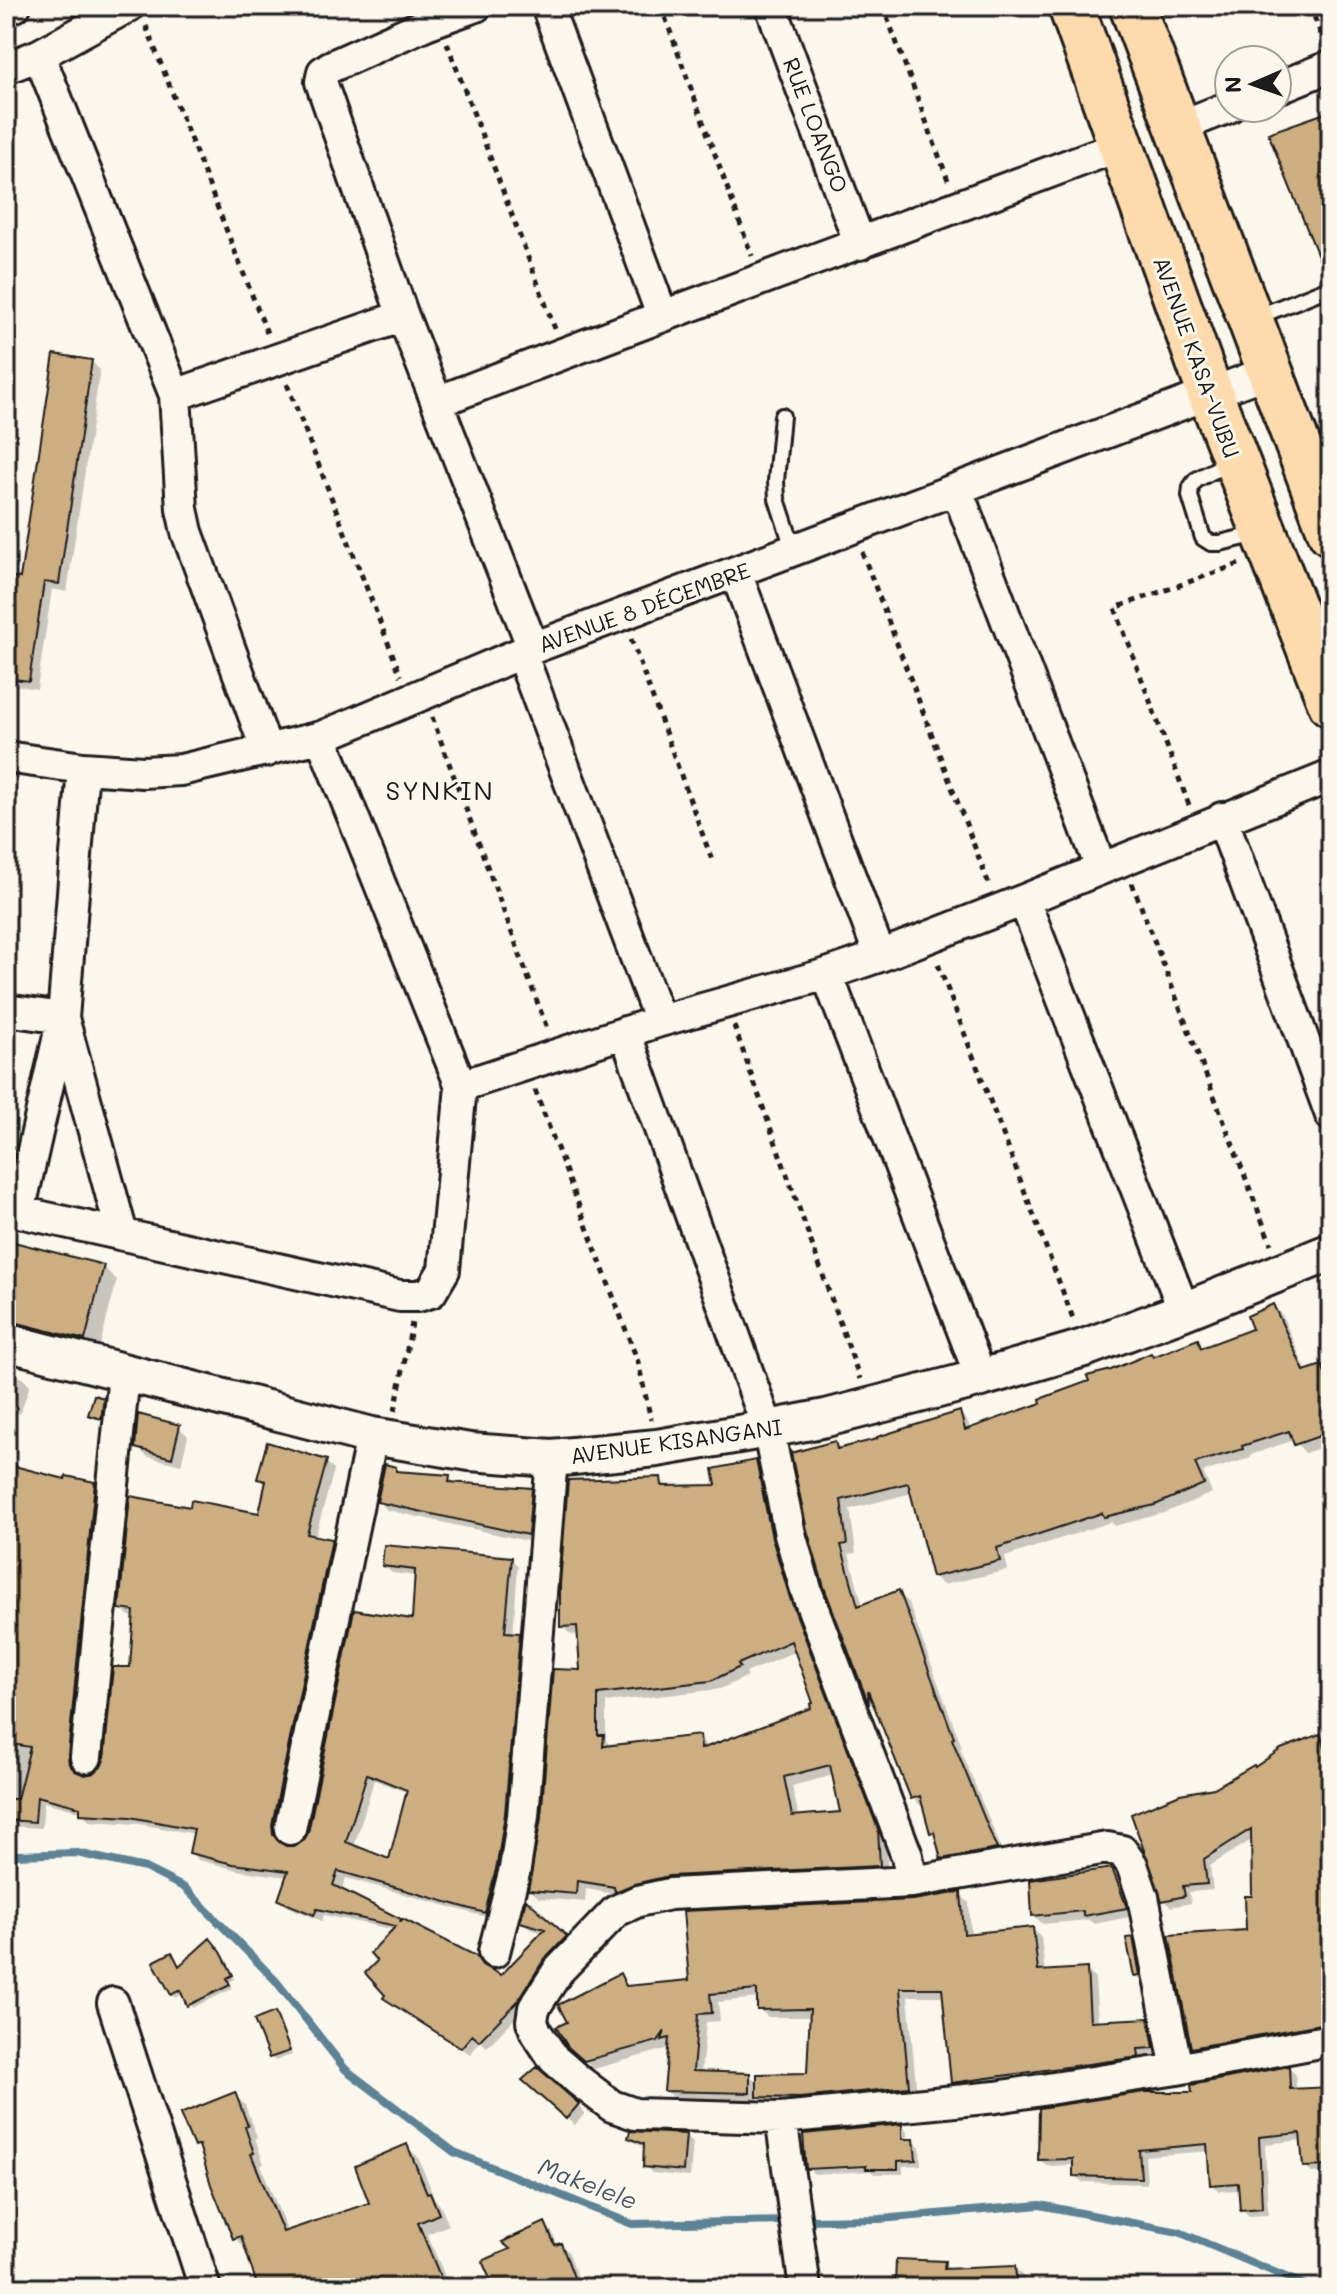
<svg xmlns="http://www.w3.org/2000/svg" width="1337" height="2294" font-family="Mali,sans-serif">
<rect width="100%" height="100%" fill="#fbf7ec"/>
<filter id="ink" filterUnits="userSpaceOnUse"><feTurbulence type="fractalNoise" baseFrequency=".0125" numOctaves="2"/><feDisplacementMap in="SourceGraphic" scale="16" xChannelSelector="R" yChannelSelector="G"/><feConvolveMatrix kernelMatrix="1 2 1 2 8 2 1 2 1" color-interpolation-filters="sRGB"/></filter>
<g filter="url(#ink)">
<path fill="#0003" fill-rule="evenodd" d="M91 361 100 370 67 592 52 589 37 689 6 684V578L21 581Z
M6 1242 103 1267 117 1280 98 1353 6 1329Z
M1273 1306 1282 1315 1307 1372 1321 1367 1331 1376V1444L1305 1453 1294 1440 1250 1455 1251 1458 1203 1472 1212 1493 1164 1513 1115 1526 1111 1522 1005 1557 1008 1570 943 1585 933 1576 912 1493 850 1509 856 1553 849 1554 863 1606 899 1593 908 1602 962 1747 960 1748 1005 1858 953 1867 943 1858 925 1806 922 1807 913 1798 878 1712 871 1704 826 1587 835 1443 842 1450 959 1413 968 1422 971 1431 1044 1404 1197 1342 1204 1349 1255 1330Z
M6 1372 22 1378 30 1385 20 1414 6 1409Z
M102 1400 107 1404 105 1421 90 1414Z
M179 1427 188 1436 181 1465 146 1456 137 1447Z
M326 1462 334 1470 315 1538 331 1541 339 1549 279 1834 280 1844 285 1848H297L305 1842 413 1621 417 1576 392 1573 384 1566 511 1559 518 1566 513 1635H519L527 1643 512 1823 493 1919 346 1878 341 1891 475 1957 486 1970 501 1978 544 1933 530 1929 522 1922 527 1903 573 1945 525 2008 487 2047 480 2041 470 2054 393 2005 386 1998 380 1961 395 1930 324 1915 322 1921 288 1907 280 1899 288 1877 242 1871 198 1860 191 1853 195 1834 139 1824 89 1821 82 1812 44 1802 42 1828 6 1826V1466L67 1481 94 1484 102 1491 75 1764 77 1774 83 1777 95 1775 103 1768 132 1669 135 1617 129 1616 121 1608 192 1510 261 1515 267 1486 260 1479ZM374 1780 409 1793 391 1861 354 1847Z
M755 1462 764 1471 886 1840 888 1874 620 1895 586 1889 585 1902 539 1898 530 1890 582 1672 579 1634 571 1635 562 1626 660 1479 669 1488 719 1486ZM796 1651 815 1704 814 1709 708 1748 699 1737 612 1747 606 1741V1702L720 1689 748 1676 746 1673ZM834 1775 842 1814 799 1817 792 1786Z
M395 1468 400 1473 449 1477 457 1485 531 1490 539 1499 536 1543 387 1510 379 1501Z
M1331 1732V2017L1304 2018 1305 2034 1200 2054 1193 2047 1248 1932 1254 1898 1253 1839 1210 1866 1213 1890 1189 1892 1191 1903 1171 1907 1164 1900 1215 1789 1255 1769 1283 1751Z
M1111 1870 1120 1879 1134 1916 1094 1924 1089 1920 1043 1924 1034 1916Z
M960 1894 969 1903 971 1935 1032 1929 1041 1937 1045 1973 1086 1970 1095 1979 1098 2022 1148 2020 1157 2029 1162 2056 1145 2057 1147 2065 962 2091 953 2082 945 1996H908L917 2096 768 2105 758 2095V2101L675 2099 666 2091 670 2044 666 2049 594 2069 579 2055 569 2023 619 1976 630 1988 691 1982 913 1902ZM759 1998V2009L768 2017H812L809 2075 759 2085 749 2075 701 2074 706 2022 720 2021 718 2002Z
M1132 1939 1140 1947 1147 1982 1144 1983 1136 1975Z
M210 1941 224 1958 235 1979 229 1982 232 1989 192 2008 183 1993 176 1998 172 1994 171 1954 180 1968Z
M275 2014 279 2018 292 2055 275 2061 271 2057Z
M1289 2068 1296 2075V2091L1331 2089V2172L1312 2173 1305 2166 1302 2140 1265 2144 1268 2215 1249 2216 1242 2209 1240 2190 1219 2191 1211 2184 1210 2151 1145 2156 1147 2184 1082 2182 1075 2175V2165L1047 2166 1040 2159 1194 2094Z
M533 2088 578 2105 585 2113 575 2125Z
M234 2094 245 2105 257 2137 255 2138 264 2164 261 2165 288 2233 372 2205 407 2147 418 2157 435 2199 440 2205 449 2225 427 2234 450 2288H260L246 2249 235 2238 204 2154 196 2146Z
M901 2126 907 2132V2141H914L920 2147 921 2165 903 2166V2174H874L871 2171 814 2174 808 2168Z
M686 2136 693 2143 690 2177 652 2173 645 2166 646 2147 637 2144 630 2137Z
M544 2224 552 2232 558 2246 561 2245 569 2253 582 2288H496L513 2250Z
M944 2263 951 2271 1015 2268 1024 2277V2288H897Z"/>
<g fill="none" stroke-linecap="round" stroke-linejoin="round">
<path stroke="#5c8295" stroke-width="8" d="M6 1859 17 1855 77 1853 145 1868 185 1888 276 1981 345 2069 454 2152 632 2224 790 2221
M803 2220 880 2219 1040 2205 1179 2232 1312 2288"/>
</g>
<path fill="#cdae81" stroke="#1c1c1c" stroke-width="2" fill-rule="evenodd" d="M1331 111V277L1327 278 1268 133Z
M54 354 92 360 59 584 44 582 29 681 6 678V576L20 578Z
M6 1240 104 1265 85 1340 6 1320Z
M1273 1304 1304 1371 1322 1365 1331 1390V1432L1294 1445 1289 1431 1242 1446 1243 1449 1195 1463 1204 1484 1155 1505 1104 1517 1102 1513 997 1548 1000 1561 932 1577 908 1483 841 1500 847 1544 841 1545 858 1606 899 1590 954 1738 952 1739 997 1849 941 1859 934 1832 930 1833 920 1796 911 1799 868 1691 869 1705 824 1587 807 1530 791 1453 835 1441 837 1449 877 1439V1437L960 1411 965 1430 1041 1403 1040 1399 1089 1381 1087 1376 1111 1370 1151 1353 1153 1357 1198 1339 1201 1348 1252 1329 1247 1316Z
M94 1395 104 1398 101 1419 88 1415Z
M138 1414 180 1425 172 1458 135 1448Z
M267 1442 327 1460 307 1534 332 1539 272 1825 273 1835 286 1846H296L304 1840 308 1833 354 1610 412 1619 415 1570 382 1566 384 1545 512 1557 505 1632 520 1633 505 1814 497 1865 485 1913 338 1871 333 1885 401 1919 400 1922 403 1919 476 1956 482 1965 501 1975 545 1929 520 1922 526 1899 567 1936 543 1961 518 2001 479 2041 472 2035 461 2048 383 1998 385 1995 365 1973 377 1961 370 1953 396 1926 317 1909 314 1915 278 1900 288 1871 233 1864 189 1853 194 1829 130 1817 80 1814V1807L37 1796 35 1822 6 1820V1799H17L30 1747 6 1743V1679L9 1642 6 1641V1496L14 1466 65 1479 66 1476 95 1482 68 1755 69 1764 75 1771 85 1775 94 1773 101 1767 104 1760 113 1667H130L134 1611 119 1609 130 1496 190 1507 191 1500 259 1513 266 1481 257 1479ZM367 1774 407 1790 389 1859 346 1842Z
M756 1460 772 1538 790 1598 878 1829 880 1866 669 1876 634 1884 615 1892 614 1887 577 1881 576 1894 528 1890 541 1818 553 1669 580 1670 577 1626 560 1627V1585L568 1480 661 1477 662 1486 716 1485 713 1469ZM791 1641 813 1703 810 1704 811 1708 701 1749 700 1735 603 1746 604 1735H598V1694L711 1681 740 1667 738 1664ZM830 1765 840 1812 792 1816 784 1777Z
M385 1464 396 1467V1471L450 1475 449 1482 532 1488 528 1535 377 1502Z
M1320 1734 1331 1762V2022L1191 2048 1169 1935 1246 1930 1245 1896H1252L1251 1829 1204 1859 1207 1884 1183 1886 1185 1896 1162 1901 1131 1814 1180 1794 1214 1788 1254 1765 1255 1767 1281 1749Z
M1112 1868 1127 1908 1083 1916V1911L1032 1916 1030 1880Z
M961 1892 964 1934 1033 1927 1038 1971 1087 1968 1090 2021 1149 2018 1154 2048 1138 2049 1139 2057 951 2083 942 1988H900L909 2087 800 2098 757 2097V2074L807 2073 810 2009 757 2010V1990L710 1994 712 2013 698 2014 693 2071 750 2073V2093L664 2091 669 2038 662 2040 665 2031 658 2041 584 2061 568 2047 556 2027 567 2022 558 2005 620 1973 626 1986 689 1980 683 1911 913 1900Z
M1133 1937 1140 1975 1134 1976 1126 1938Z
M210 1938 221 1952 233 1975 227 1978 230 1985 187 2006 180 1990 171 1995 153 1962 172 1952 179 1966Z
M275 2012 290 2051 269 2058 254 2020Z
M1289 2066 1290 2089 1331 2087V2131L1326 2132 1329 2166 1303 2167 1300 2133 1259 2137 1262 2208 1240 2210 1238 2183 1210 2185 1207 2144 1139 2150 1141 2178 1073 2176V2159L1038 2160 1039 2108 1144 2092H1192L1191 2085Z
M537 2067 579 2104 566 2119 522 2080Z
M235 2092 248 2126 245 2127 254 2153 251 2154 283 2232 369 2203 355 2166 407 2144 427 2193 430 2192 439 2214 418 2223 445 2288H258L241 2236 233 2239 211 2185 199 2145 194 2147 180 2114Z
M902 2124V2139H914L916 2160 898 2161V2169H866V2166L806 2169 803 2134Z
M630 2131 686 2134 683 2171 643 2167 644 2144 628 2138Z
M545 2222 555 2245 561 2243 578 2288H494L482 2261 510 2249 502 2242Z
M896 2259 945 2261 944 2269 1015 2266 1017 2288H895Z"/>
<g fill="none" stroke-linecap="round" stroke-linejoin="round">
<defs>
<path id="service" d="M1254 318 1331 287
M782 416 776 481 777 499 794 551
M1231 461 1196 480 1191 487 1190 496 1203 538 1211 543H1220L1258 534"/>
<path id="minor" d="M476 6 426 24 330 67 323 72 321 82 403 316 533 648
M547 6 662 315
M771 6 860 244
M6 9 15 6
M39 55 175 395 182 509 187 532 267 751
M6 68 39 55 129 6
M1277 88 1331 66
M1178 127 1229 107
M175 395 403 316
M437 402C663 314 892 232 1119 146
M957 490 1101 868
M736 573 880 956
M521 653 660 1021
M6 757 83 768 143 772 181 770 321 737 533 648 1270 371
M1222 818 1331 1115
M1024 900 1184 1311
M827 974 981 1378
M6 1010 63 1018 122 1234
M625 1032 768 1429 790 1534 807 1593 907 1856 912 1882
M461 1086 660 1021 827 974 880 956 1024 900 1331 776
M6 1209 400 1296H418L431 1292 444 1270 461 1086 321 737
M19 1212 63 1018 83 768
M86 1757 124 1374
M290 1829 372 1436
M494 1952 515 1869 523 1816 552 1458
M113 2003 205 2288
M1177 2069 1143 1897 1132 1865 1122 1851 1107 1848 912 1882 670 1894 638 1901 616 1911 558 1971 534 2008 532 2021 536 2032 554 2059 578 2080 612 2106 635 2114 781 2118 996 2097 1177 2069 1331 2040
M781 2118 805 2288"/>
<path id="tertiary" d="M6 1342 372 1436 470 1452 552 1458 657 1448 768 1429 826 1418 981 1378 1084 1348 1184 1311 1331 1252"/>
<path id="primary" d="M1071 6 1210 393 1331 704
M1132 6 1331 533"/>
</defs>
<use href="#service" stroke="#1c1c1c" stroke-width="20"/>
<use href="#minor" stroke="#1c1c1c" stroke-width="36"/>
<use href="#tertiary" stroke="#1c1c1c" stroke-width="42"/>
<use href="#primary" stroke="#1c1c1c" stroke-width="50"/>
<path stroke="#1c1c1c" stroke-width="5" stroke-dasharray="6 6" stroke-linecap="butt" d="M661 6 752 256
M883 6 948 180
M1310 6 1323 40
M146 26 267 333
M447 43 555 329
M287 384 401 676
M862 552 990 887
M631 639 712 860
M432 717 548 1031
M1189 805 1115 608 1239 564
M1132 883 1271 1244
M938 964 1074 1321
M734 1026 860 1379
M535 1090 638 1362 651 1420
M395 1411 412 1323"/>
<use href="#service" stroke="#fbf7ec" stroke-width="14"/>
<use href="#minor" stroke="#fbf7ec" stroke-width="30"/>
<use href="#tertiary" stroke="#fbf7ec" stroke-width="36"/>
<use href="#primary" stroke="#fedbac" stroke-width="44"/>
</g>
</g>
<g text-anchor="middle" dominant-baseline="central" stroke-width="6" stroke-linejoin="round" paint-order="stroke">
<g font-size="22" fill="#1c1c1c" stroke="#fbf7ec">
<text transform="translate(816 125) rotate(69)">RUE LOANGO</text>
<text transform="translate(1197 357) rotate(70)">AVENUE KASA-VUBU</text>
<text transform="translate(644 607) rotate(-20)">AVENUE 8 DÉCEMBRE</text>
<text transform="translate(676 1441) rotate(-8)">AVENUE KISANGANI</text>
</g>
<g font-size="24" font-style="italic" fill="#415863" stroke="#fbf7ec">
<text transform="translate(588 2183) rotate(21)">Makelele</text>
</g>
<g font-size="26" letter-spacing="2" fill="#1c1c1c" stroke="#fbf7ec">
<text x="440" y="790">SYNKIN</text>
</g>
</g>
<rect width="1337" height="2294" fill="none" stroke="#fbf7ec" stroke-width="32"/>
<rect x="16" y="16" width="1305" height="2262" fill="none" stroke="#1c1c1c" stroke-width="3" filter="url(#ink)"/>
<g transform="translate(1253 84) rotate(268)"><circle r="38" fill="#fbf7ec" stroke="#a29f99" stroke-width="2"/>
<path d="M0-6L14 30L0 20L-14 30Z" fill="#1c1c1c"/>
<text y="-12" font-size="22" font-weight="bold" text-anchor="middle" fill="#1c1c1c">N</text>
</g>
</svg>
